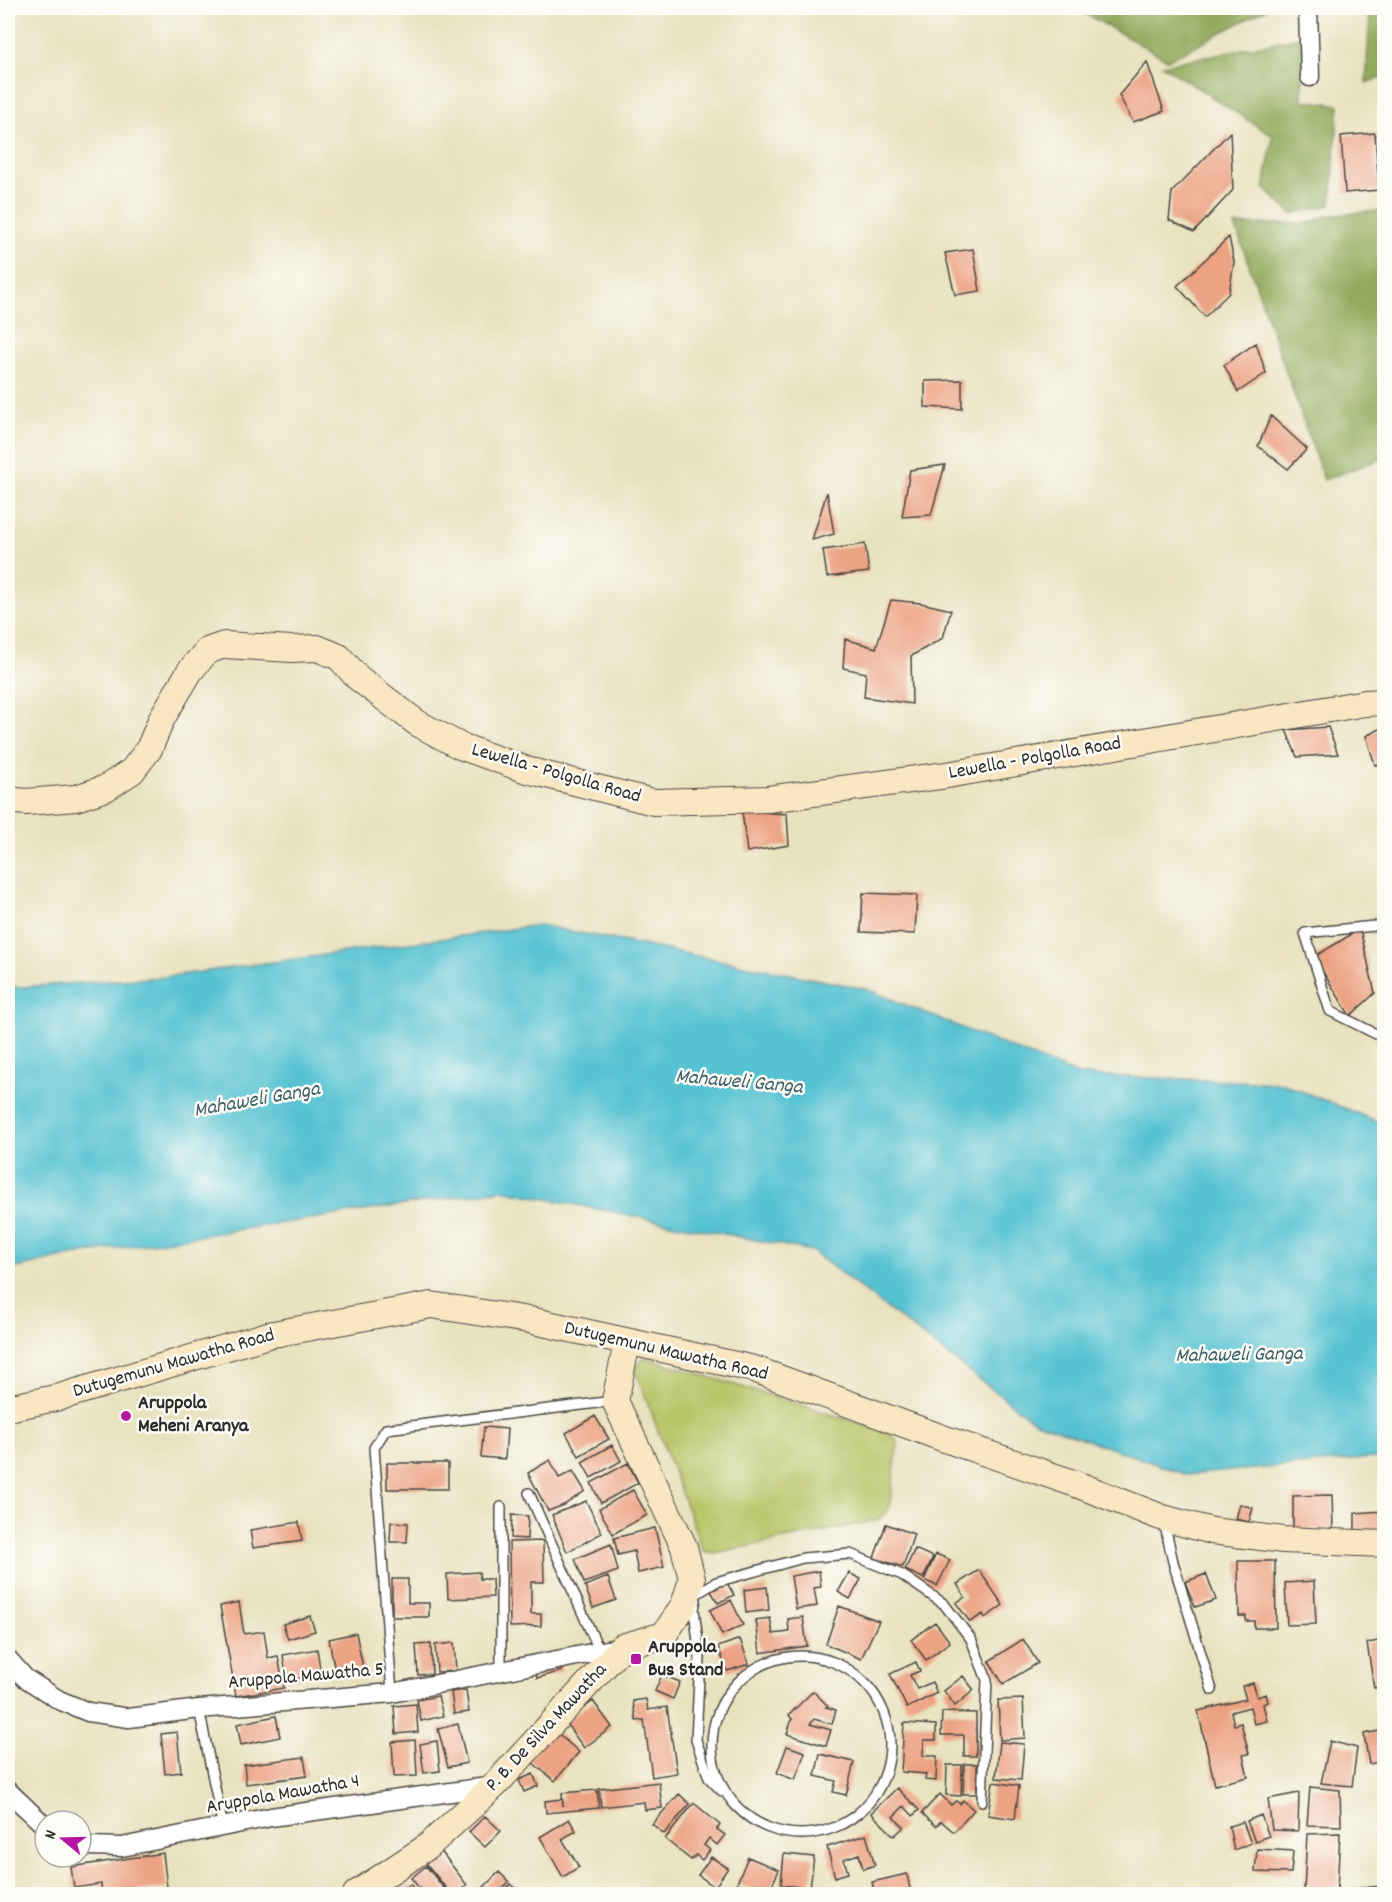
<svg xmlns="http://www.w3.org/2000/svg" width="1392" height="1902" font-family="Dekko,sans-serif">
<rect width="100%" height="100%" fill="#fdfcf7"/>
<filter id="ink" filterUnits="userSpaceOnUse"><feTurbulence type="fractalNoise" baseFrequency=".0167" numOctaves="2"/><feDisplacementMap in="SourceGraphic" scale="12" xChannelSelector="R" yChannelSelector="G"/><feConvolveMatrix kernelMatrix="1 2 1 2 8 2 1 2 1" color-interpolation-filters="sRGB"/></filter>
<filter id="wash" filterUnits="userSpaceOnUse"><feTurbulence type="fractalNoise" baseFrequency=".008" numOctaves="4" result="noise"/><feDisplacementMap in="SourceGraphic" scale="24" xChannelSelector="R" yChannelSelector="G"/><feGaussianBlur stdDeviation="1.35" result="paint"/><feColorMatrix in="noise" values="0 0 0 0 0 0 0 0 0 0 0 0 0 0 0 0 0 1.4 0 .05"/><feComposite in="paint" operator="in"/></filter>
<g filter="url(#wash)">
<rect width="100%" height="100%" fill="#e9e2bf"/>
<path fill="#b8c567" stroke="#727849" stroke-width="1.5" d="M645 1357 888 1432 898 1442 889 1509 878 1520 715 1553 703 1551 635 1369Z"/>
<path fill="#92aa5c" stroke="#5e6a44" stroke-width="1.5" d="M1075 8H1268L1168 60Z
M1370 8H1384V77L1366 83Z
M1306 36 1302 100 1339 105 1331 205 1291 214 1264 188 1273 136 1162 65Z
M1384 210V458L1324 480 1235 225 1309 223 1327 216Z"/>
<path fill="#57c2d2" stroke="#41767e" stroke-width="1.5" d="M539 925 866 989 1078 1075 1281 1083 1384 1124V1457L1187 1475 1034 1421 812 1251 502 1190 72 1255 8 1270V988L165 977Z"/>
<g id="blocks">
<path fill="#eca283" d="M1147 62 1164 111 1133 122 1119 95Z
M1230 132 1233 190 1194 232 1169 220 1172 192Z
M1375 133 1379 190 1345 193 1341 136Z
M1229 237 1234 262 1229 293 1205 317 1177 286Z
M973 249 980 291 955 295 945 253Z
M1256 343 1266 373 1238 392 1224 365Z
M962 380V409L925 407V381Z
M1271 416 1307 449 1288 469 1258 446Z
M945 465 931 515 902 517 910 470Z
M827 492 834 534 812 540Z
M865 544 869 572 827 577 823 550Z
M891 600 921 603 951 610 943 638 911 656 912 704 864 697 866 673 843 668 845 639 876 648Z
M1328 727 1338 754 1297 757 1286 730Z
M1384 727V763L1375 765 1366 736Z
M742 811 787 814 789 845 747 852Z
M863 893 917 895 915 934 861 932Z
M1360 929 1375 993 1350 1016 1314 957Z
M595 1416 609 1439 579 1456 566 1433Z
M484 1427 507 1429 505 1459 481 1457Z
M612 1445 621 1461 591 1478 582 1462Z
M550 1460 559 1478 573 1471 585 1491 564 1505 548 1511 528 1473Z
M387 1463H448V1489H387Z
M628 1463 638 1483 601 1503 591 1483Z
M633 1490 647 1515 613 1534 599 1509Z
M1332 1495 1333 1529 1293 1530V1496Z
M586 1501 602 1533 567 1552 552 1515Z
M1240 1504 1253 1508 1249 1522 1236 1519Z
M1384 1511V1533H1355V1513Z
M512 1515 528 1516 527 1539 511 1538Z
M299 1522 302 1541 253 1548 250 1530Z
M391 1522 408 1523 407 1542H390Z
M886 1524 914 1534 903 1567 874 1558Z
M655 1528 664 1567 638 1573 634 1551 618 1555 614 1538Z
M543 1541 544 1582H531V1614H541V1626L510 1627 509 1542Z
M611 1544 618 1571 584 1583 575 1559Z
M915 1549 933 1557 923 1578 905 1570Z
M936 1554 950 1560 937 1586 924 1580Z
M1238 1561H1275L1276 1628H1254V1621H1246V1616H1239Z
M979 1570 1003 1605 985 1618 983 1614 970 1622 956 1603 965 1597 957 1584Z
M819 1571 821 1587 814 1588 817 1606 796 1609 791 1576Z
M479 1572 480 1579H492L493 1597 448 1599 447 1574Z
M849 1573 861 1579 850 1599 838 1592Z
M1206 1574 1216 1600 1195 1607 1185 1582Z
M608 1577 616 1600 593 1608 585 1586Z
M392 1579H408V1603H429V1617H392Z
M1314 1581 1316 1624 1287 1625 1285 1583Z
M727 1583 734 1595 718 1603 711 1591Z
M767 1587 769 1610 746 1613 744 1590Z
M731 1600 743 1625 722 1635 710 1610Z
M239 1602 244 1634 264 1631 268 1658 278 1656 284 1688 236 1696 220 1606Z
M839 1606 879 1621 861 1659 826 1644Z
M310 1616 315 1631 288 1639 283 1624Z
M803 1617 807 1646 760 1653 756 1620 770 1618 773 1634 789 1632 788 1619Z
M935 1622 950 1642 926 1660 911 1640Z
M356 1633 364 1672 336 1677 329 1639Z
M740 1639 749 1664 727 1671 718 1647Z
M1023 1639 1038 1663 1003 1684 989 1661Z
M1384 1640V1691H1383L1382 1686 1374 1688 1367 1643Z
M454 1643 456 1671 437 1672 435 1645Z
M431 1644 432 1674 418 1675 416 1645Z
M317 1649 321 1675 287 1680 283 1655Z
M916 1662 920 1671 910 1675 917 1689 932 1682 937 1693 907 1708 890 1674Z
M560 1665 562 1671 537 1678 536 1672Z
M662 1675 680 1682 673 1699 655 1691Z
M963 1676 974 1690 955 1706 944 1691Z
M1253 1683 1257 1697 1266 1694 1268 1702 1263 1704 1267 1721 1254 1724 1250 1707 1231 1712 1234 1725 1241 1723 1249 1754 1243 1755 1248 1777 1215 1785 1198 1711 1246 1699 1242 1686Z
M466 1690 469 1712 454 1714 451 1692Z
M813 1691 828 1706 826 1707 836 1710 832 1724 814 1719 810 1724 831 1730 826 1746 787 1734 792 1719 789 1715Z
M438 1696 443 1716 421 1721 417 1700Z
M646 1699 648 1710 667 1707 677 1773 652 1777 644 1720 636 1721 633 1701Z
M1023 1699 1025 1738 1000 1740 998 1700Z
M593 1701 612 1727 584 1748 565 1722Z
M416 1704 418 1732 396 1734 394 1706Z
M942 1712 976 1713V1756H964V1735H941Z
M276 1716 280 1737 241 1745 237 1724Z
M904 1723 936 1725V1740H924L923 1756H937L936 1781 925 1780 926 1774 901 1772Z
M458 1724 467 1763 448 1767 438 1729Z
M554 1730 579 1752 555 1781 529 1760Z
M1384 1730V1761L1369 1764 1364 1734Z
M177 1732 181 1772 165 1774 161 1734Z
M415 1740 417 1776 394 1777 392 1742Z
M437 1741 440 1771 424 1773 420 1744Z
M1330 1741 1357 1748 1352 1786 1321 1783Z
M1000 1742 1024 1744 1021 1780 996 1778Z
M787 1746 805 1752 795 1780 777 1773Z
M820 1754 854 1762 846 1795 833 1792 836 1781 815 1776Z
M304 1757 307 1776 246 1784 244 1765Z
M964 1764H977V1794H963Z
M947 1765H962L961 1796 946 1795Z
M533 1774 538 1786 524 1792 519 1780Z
M659 1782 662 1808 645 1810 644 1802 601 1807 599 1789Z
M993 1782 1019 1786 1015 1819 988 1815Z
M1310 1787 1340 1790 1341 1826 1307 1825Z
M897 1788 919 1810 913 1816 904 1806 893 1817 904 1827 894 1836 871 1813Z
M597 1790 599 1808 546 1813 545 1801 562 1799 563 1806 562 1793Z
M1299 1793 1298 1831 1272 1830 1268 1799Z
M679 1794 690 1804 664 1834 652 1824Z
M940 1794 951 1805 956 1801 960 1804 963 1800 974 1810 954 1832 941 1821 936 1826 922 1813Z
M694 1803 720 1825 717 1829 725 1835 717 1845 709 1838 704 1845 710 1850 702 1860 696 1855 691 1860 665 1839Z
M1261 1815 1269 1836 1255 1841 1247 1821Z
M485 1816 501 1831 485 1847 469 1832Z
M569 1819 576 1831 562 1839 579 1867 563 1877 540 1837Z
M1243 1822 1251 1843 1234 1850 1229 1826Z
M1340 1833 1337 1890 1304 1891 1307 1834Z
M866 1835 875 1865 863 1869 859 1854 844 1859 848 1873 835 1877 827 1847Z
M1257 1849 1293 1851 1291 1873 1255 1872Z
M440 1850 467 1885 455 1894H451L425 1862Z
M163 1853 167 1887 116 1894H102L101 1884 74 1888 71 1867Z
M784 1854 814 1857 810 1888 781 1885Z
M711 1857 728 1868 715 1887 698 1875Z
M748 1857 779 1870 768 1894H763L737 1883Z
M426 1866 449 1894H424L411 1878Z
M499 1872 509 1882 496 1894H488L482 1889Z
M907 1874 911 1894H875L872 1882Z
M410 1884 418 1894H405L402 1891Z
M511 1884 522 1894H500Z"/>
</g>
</g>
<g filter="url(#ink)">
<use href="#blocks" fill-opacity="0" stroke="#484641" stroke-width="1.5"/>
<g fill="none" stroke-linecap="round" stroke-linejoin="round">
<defs>
<path id="lane" d="M1384 925 1305 933 1330 1011 1384 1038
M529 1493 599 1650
M1164 1521 1173 1562 1212 1690
M698 1593 716 1582 803 1558 850 1554 902 1575 944 1604 971 1639 987 1680 982 1801
M696 1600 694 1609 700 1658 696 1740 709 1778 722 1791
M712 1745a89 89 0 1 1 178 0a89 89 0 1 1-178 0Z
M501 1672V1507
M392 1693 374 1448 386 1429 614 1401
M199 1709 223 1827
M1353 1894 1384 1891"/>
<path id="street" d="M1308 8 1310 77
M8 1659 25 1678 59 1700 88 1712 129 1718 199 1709 392 1693 622 1647
M8 1791 45 1826
M81 1843 89 1846 122 1847 271 1817 494 1786"/>
<path id="secondary" d="M8 800 26 802 76 798 106 788 132 771 149 749 162 718 190 671 207 651 224 645 292 649 317 648 339 657 357 677 417 723 460 746 527 770 653 802 768 799 947 775 1365 703 1384 702
M8 1408 60 1397 268 1335 431 1305 529 1320 754 1369 945 1439 1076 1484 1163 1518 1212 1531 1283 1540 1384 1544
M356 1894 427 1847 494 1786 622 1647 664 1635 684 1605 692 1579 684 1547 615 1401 627 1343"/>
</defs>
<use href="#lane" stroke="#484641" stroke-width="12"/>
<use href="#street" stroke="#484641" stroke-width="21"/>
<use href="#secondary" stroke="#484641" stroke-width="28"/>
<use href="#lane" stroke="#fff" stroke-width="9"/>
<use href="#street" stroke="#fff" stroke-width="18"/>
<use href="#secondary" stroke="#f9e7c3" stroke-width="26"/>
</g>
</g>
<g fill="#b5179e" stroke="#fdfcf7" stroke-width="2">
<circle cx="126" cy="1416" r="6"/>
<rect x="630" y="1653" width="12" height="12" rx="3"/>
</g>
<g text-anchor="middle" dominant-baseline="central" stroke-width="5" stroke-linejoin="round" paint-order="stroke">
<g font-size="20" fill="#2b2b2b" stroke="#fdfcf7">
<text transform="translate(1035 759) rotate(-10)">Lewella - Polgolla Road</text>
<text transform="translate(556 774) rotate(16)">Lewella - Polgolla Road</text>
<text transform="translate(666 1352) rotate(13)">Dutugemunu Mawatha Road</text>
<text transform="translate(174 1364) rotate(-16)">Dutugemunu Mawatha Road</text>
<text transform="translate(306 1677) rotate(-5)">Aruppola Mawatha 5</text>
<text transform="translate(547 1728) rotate(-47)">P. B. De Silva Mawatha</text>
<text transform="translate(283 1795) rotate(-10)">Aruppola Mawatha 4</text>
</g>
<g font-size="20" font-weight="bold" fill="#2b2b2b" stroke="#fdfcf7" text-anchor="start">
<text x="138" y="1404">Aruppola<tspan x="138" dy="23">Meheni Aranya</tspan></text>
<text x="648" y="1648">Aruppola<tspan x="648" dy="23">Bus Stand</tspan></text>
</g>
<g font-size="21" font-style="italic" fill="#3a6065" stroke="#fdfcf7">
<text transform="translate(739 1083) rotate(5)">Mahaweli Ganga</text>
<text transform="translate(257 1101) rotate(-10)">Mahaweli Ganga</text>
<text transform="translate(1239 1356) rotate(-1)">Mahaweli Ganga</text>
</g>
</g>
<rect width="1392" height="1902" fill="none" stroke="#fdfcf7" stroke-width="30"/>
<g transform="translate(63 1839) rotate(289)"><circle r="28" fill="#fdfcf7" stroke="#a9a8a5" stroke-width="1.5"/>
<path d="M0-4.5L10 22L0 15L-10 22Z" fill="#b5179e"/>
<text y="-9" font-size="16" font-weight="bold" text-anchor="middle" fill="#2b2b2b">N</text>
</g>
</svg>
